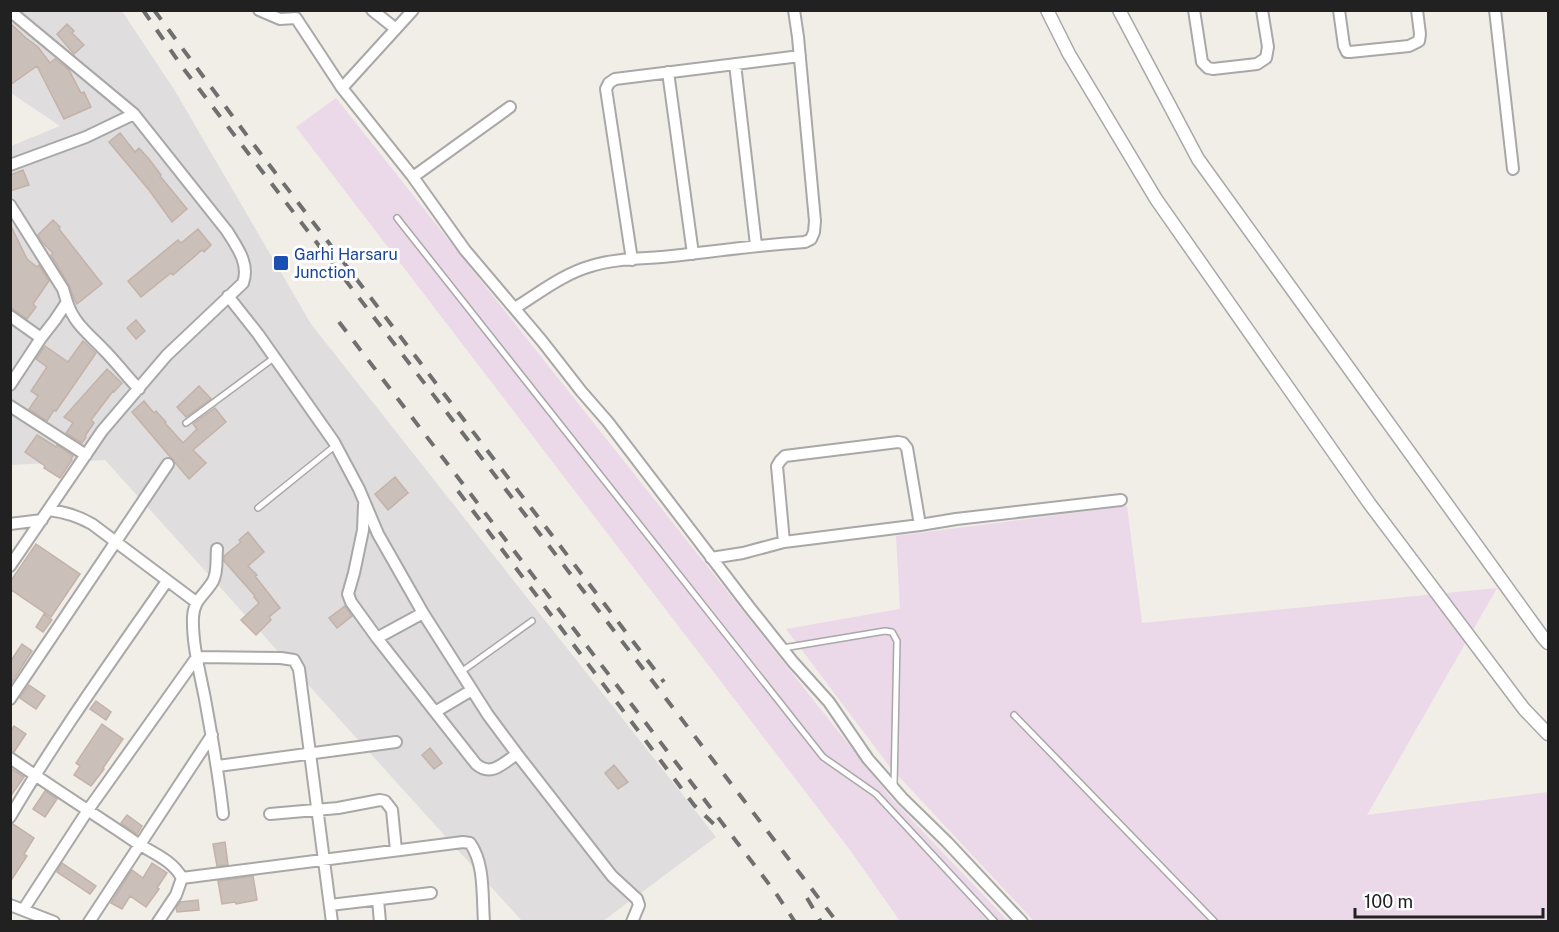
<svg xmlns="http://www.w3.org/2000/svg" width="1559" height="932" font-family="'Public Sans',sans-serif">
<rect width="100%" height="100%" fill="#f1ede7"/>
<path fill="#dfddde" d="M11 11H122L175 91 311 324 716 837 603 921H522L105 460 11 465V146L60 126 11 93Z"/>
<path fill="#ebd8e9" d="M336 98 891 798 1008 921H900L850 850 296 127Z
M1127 506 1142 623 1497 588 1367 815 1548 792V921H1034L890 767 786 629 900 609 896 536Z"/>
<path fill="#cabfb9" stroke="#c4b2a8" stroke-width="1.5" d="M10 23 26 38 38 47 50 63 55 59 69 70 81 93 84 92 91 107 64 119 37 66 10 85Z
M67 24 74 31 72 33 84 45 74 54 57 34Z
M120 133 135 152 139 148 149 159 161 175 160 176 187 209 172 222 149 190 109 142Z
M23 170 29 185 10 191V175Z
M53 220 60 227 59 229 102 284 77 304 75 301 69 285 51 255 53 253 42 242 38 235Z
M10 224 27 259 37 267 39 265 49 281 33 304 36 307 27 319 10 307Z
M198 229 211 245 204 252 202 250 173 275 171 273 141 297 128 281 178 240 181 243Z
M136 320 145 331 136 339 127 328Z
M83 341 96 353 56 411 54 410 47 421 29 409 38 396 31 391 47 367 36 359 45 346 68 362Z
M107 369 122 383 114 392 113 391 91 420 94 423 85 436 86 437 82 443 66 433 73 423 64 417Z
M199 386 211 399 186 417 177 407Z
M144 401 154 413 156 411 166 422 165 423 183 443 197 429 193 424 215 408 226 422 193 450 206 463 189 479 132 412Z
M37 435 56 447 57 445 73 456 71 459 72 460 60 478 44 468 45 466 25 452Z
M395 477 408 493 388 510 375 494Z
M248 532 264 552 248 566 257 575 255 576 280 608 269 617 271 620 256 635 241 620 259 603 254 597 255 596 224 561V556L241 542 239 540Z
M36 544 80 574 51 617 10 589V582Z
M345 606 352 616 337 628 329 618Z
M44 614 52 620 43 632 36 627Z
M22 644 32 651 10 685V662Z
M29 685 45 696 36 709 20 698Z
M96 701 111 712 106 720 90 709Z
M102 724 123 739 103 768 104 769 91 786 74 775 80 766 76 763Z
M14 726 26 734 14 752 10 751V732Z
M430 748 442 763 434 769 422 755Z
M614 765 628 782 618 789 605 773Z
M10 768 24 777 10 797Z
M45 791 57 799 45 817 33 809Z
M127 815 142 826 137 834 121 823Z
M10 824H13L34 838 24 854 27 856 10 882Z
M225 842 228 865 217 866 213 844Z
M62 863 96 886 90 894 57 872Z
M152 863 167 873 157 888 159 889 146 907 130 896 122 909 111 903 132 870 143 878Z
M253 876 257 900 236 904 235 902 222 904 218 881Z
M198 900 199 910 177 912 176 908 180 902Z"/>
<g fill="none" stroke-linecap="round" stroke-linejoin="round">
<defs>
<path id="service" d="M397 218 823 757 876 794 995 922
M186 423 275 357
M258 508 336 445
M783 648 885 631 892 632 897 641 894 786
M461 672 532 621
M1014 715 1215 922"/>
<path id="minor" d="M259 10 280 19 296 18 342 88 413 177 465 250 542 341 581 391 608 422 750 608 793 662 829 702 868 759 903 799 947 842 1022 922
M372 10 396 29
M1194 10 1202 62 1208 68 1213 69 1257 64 1266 58 1268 47 1262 10
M1339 10 1344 46 1347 52H1350L1409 46 1419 41 1420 34 1417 10
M1495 10 1513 169
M10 11 134 114 227 231C237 247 250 264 243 283L167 355 102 431 10 566
M735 64 756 245
M668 72 693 254
M342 88 413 10
M10 165 86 137 134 114
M413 177 510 107
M10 205 63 289 67 302
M632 260 606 89 609 83 615 79 800 56
M228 296 258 334 334 442 359 489 378 534 423 613 488 715 517 754 612 876 637 899 639 905 632 922
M515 308C539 293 563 274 591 266 616 258 646 259 672 256 717 251 760 245 805 242L811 239 814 232 815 221 798 37 794 10
M10 316 41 338
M10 385 41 338 55 320 67 302C74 324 89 334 104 350 117 363 127 377 139 389
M10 406 86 455
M364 505 363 530 354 573 348 594 351 602 377 638 476 764C491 777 502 764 517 754
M49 510C65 512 78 516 92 524L196 602
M10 524 42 520
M784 542 777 466 780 461 785 456 898 442 903 443 907 448 920 525
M217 549C216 559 218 572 213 581 205 595 194 599 193 617 192 644 200 673 205 699 212 738 219 775 223 814
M711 558 743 553 784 542 920 525 956 519 1121 500
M377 638 423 613
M10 699 168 464
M435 712 472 690
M10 758C50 786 91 812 131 839 149 852 171 858 182 878L176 895 158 922
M218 766 396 742
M270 814 338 808 380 800 385 801 392 810 396 850
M10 817C58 735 113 659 167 581
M182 878 463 842 470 843C485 864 482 896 484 922
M378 900 380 922
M10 905 54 922
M330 905 431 893
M23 910 88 810 197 657 281 658 294 660 299 669 332 922
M89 922 212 735"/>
<path id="tertiary" d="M1047 10 1069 54 1156 199 1369 503 1524 709 1548 734
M1119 10 1198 159 1542 636 1548 643"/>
</defs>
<use href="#service" stroke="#a8a8a8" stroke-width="8"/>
<use href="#minor" stroke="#a8a8a8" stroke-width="14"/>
<use href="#tertiary" stroke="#a8a8a8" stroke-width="15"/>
<use href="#service" stroke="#fff" stroke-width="5"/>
<use href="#minor" stroke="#fff" stroke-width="10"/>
<use href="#tertiary" stroke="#fff" stroke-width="12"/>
<path stroke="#6f6f6f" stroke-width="4" stroke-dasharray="12 12" stroke-linecap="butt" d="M143 10 183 68 837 922
M154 10 248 137 664 682
M339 322 775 892 795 922
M458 491 694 805 720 830
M807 898 821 922"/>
</g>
<rect fill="#1a4fb4" stroke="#fff" stroke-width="2" x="273" y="255" width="16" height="16" rx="3"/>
<g text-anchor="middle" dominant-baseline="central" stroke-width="6" stroke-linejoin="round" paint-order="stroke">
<g font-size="16" fill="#164399" stroke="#fff" text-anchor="start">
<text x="294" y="254">Garhi Harsaru<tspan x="294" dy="18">Junction</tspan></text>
</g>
</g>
<rect width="1559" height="932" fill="none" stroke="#212121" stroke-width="24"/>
<path d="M1355 908v9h188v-9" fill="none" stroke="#212121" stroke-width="3"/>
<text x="1364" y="908" font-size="18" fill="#212121" stroke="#ffffff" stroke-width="4.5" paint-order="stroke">100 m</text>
</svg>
